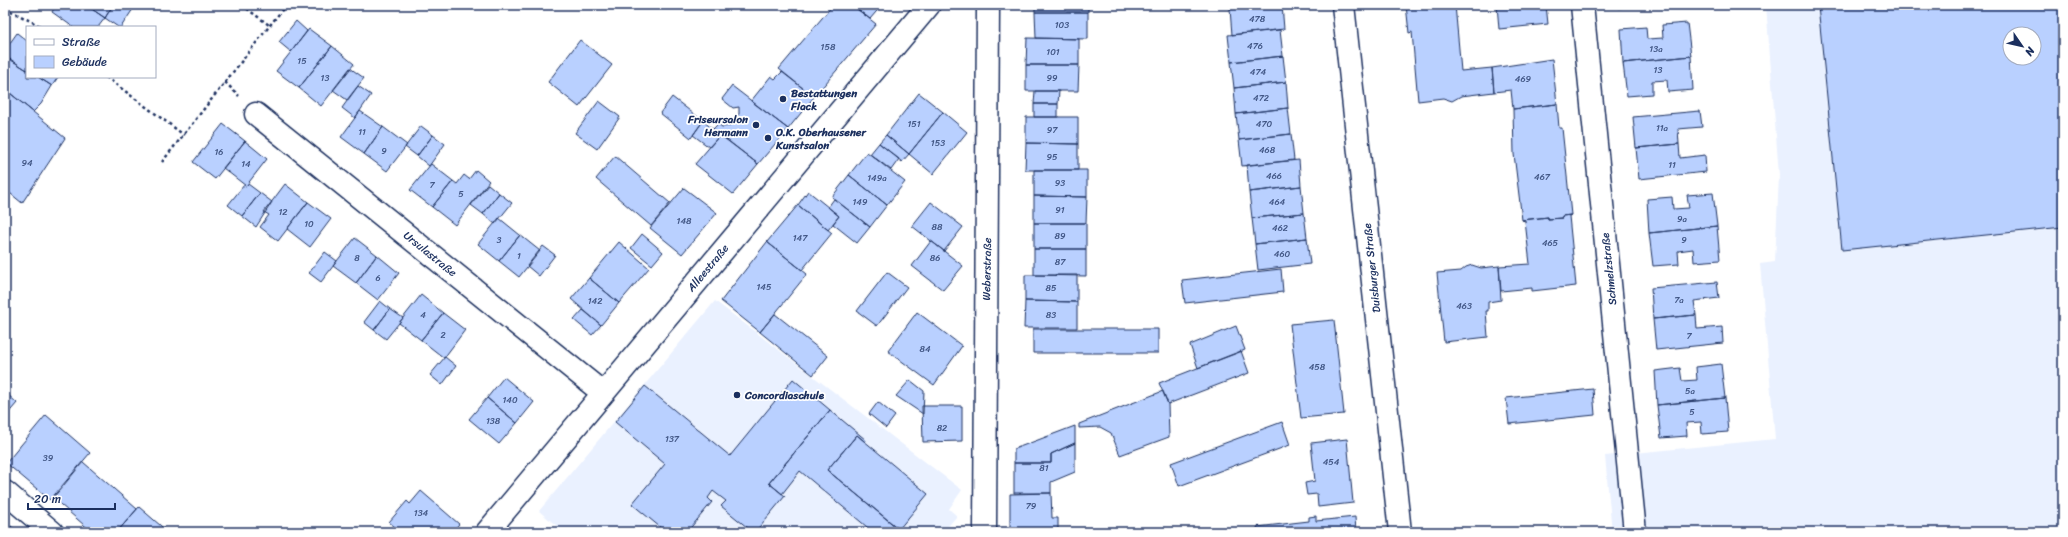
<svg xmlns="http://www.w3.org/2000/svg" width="2068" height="537" font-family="Sriracha,sans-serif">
<rect width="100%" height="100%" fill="#fff"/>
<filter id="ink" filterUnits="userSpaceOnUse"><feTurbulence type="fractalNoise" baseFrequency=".025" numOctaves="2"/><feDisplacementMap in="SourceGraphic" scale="8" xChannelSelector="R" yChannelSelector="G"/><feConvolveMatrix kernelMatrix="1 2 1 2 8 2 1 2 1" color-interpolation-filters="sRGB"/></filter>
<g filter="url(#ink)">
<path fill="#eaf1ff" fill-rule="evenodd" d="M1766 5H2063V532H1612L1605 456 1775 439 1760 264 1775 262 1779 175ZM2010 34H2034V58H2010Z
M715 301 962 490 949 509 957 516 943 532H564L539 511Z"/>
<path fill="#b9d0ff" stroke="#1b2f5e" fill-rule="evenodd" d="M56 5H86L105 18 98 27H73L52 12Z
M86 5H113L105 18Z
M113 5H127L133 9 121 27H118L105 18Z
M833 5H852L876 24 814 97 779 69Z
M852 5H882L870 19Z
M1035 5H1088V12H1035Z
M1229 5H1262L1230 9Z
M1262 5H1282L1284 29 1232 35 1230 9Z
M1406 5H1455L1461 71 1492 68 1494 92 1461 96 1452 101 1443 98 1418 101 1412 32 1409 33Z
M1497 5H1546L1548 24 1499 29Z
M1617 5H1647L1618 8Z
M1818 5H2063V227L1842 250ZM2010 34H2034V58H2010Z
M1035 12H1088V39L1036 38Z
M296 21 307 31 291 52 279 42Z
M1687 23 1691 56 1623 63 1621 29 1646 27 1647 39 1663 38 1662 25Z
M309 29 332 46 299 88 276 71Z
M1280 30 1283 56 1231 62 1228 35Z
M17 33 27 41V70L5 56V50Z
M1027 38 1079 39V65H1026Z
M580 40 612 65 579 107 548 82Z
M332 46 354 64 321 106 299 88Z
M5 56 27 70V77H38L52 86 41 104 33 112 5 89Z
M1283 56 1286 82 1234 88 1231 62Z
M1691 56 1693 90 1668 92 1667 80 1652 81V94L1627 96 1623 63Z
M1552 59 1557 104 1513 109 1511 90 1494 92 1492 68Z
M1026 65H1079L1078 91H1026Z
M350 68 364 78 347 100 333 90Z
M782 72 814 97 788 129 751 101 771 76 775 79Z
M38 77H58L52 86Z
M1286 82 1288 108 1236 114 1234 88Z
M358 86 371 95 355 118 342 108Z
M732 86 788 129 758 164 713 129 718 124 722 127 729 126 739 114V107L733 108 722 99Z
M5 89 65 138 22 203 5 189Z
M1035 91H1059L1058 104H1034Z
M919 93 943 112 909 154 886 135Z
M672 97 703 121 691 138 660 113Z
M599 101 620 117 597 149 575 133Z
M1034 104H1058V117H1034Z
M1557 104 1559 128H1562L1571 215 1562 216V218L1548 219V217L1522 220 1514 154 1513 109Z
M1288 108 1291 134 1239 140 1236 114Z
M360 111 383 127 364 154 341 137Z
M1700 111 1702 127 1678 129 1679 144 1636 148 1633 117Z
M943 112 967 132 933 174 909 154Z
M1026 117H1078V144L1026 143Z
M703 121 720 135 709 147 693 135Z
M223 124 245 141 215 179 193 162Z
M421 126 433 135 417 156 405 147Z
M383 127 407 145 387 171 364 154Z
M1291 134 1294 160 1242 166 1239 140Z
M433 135 445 144 429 166 417 156Z
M720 135 758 164 733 194 695 164Z
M886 135 909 154 902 162 879 143Z
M245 141 267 159 246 186 223 168Z
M879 143 899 159 891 170 870 154Z
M1026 143 1078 144V170H1025Z
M1679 144 1680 158 1705 155 1706 172 1639 179 1636 148Z
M867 152 905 182 887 205 849 175Z
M615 156 670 203 651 226 596 179Z
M1299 160 1301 186 1249 192 1247 165Z
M431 164 453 181 432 207 410 190Z
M476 170 489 181 455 225 432 207 453 181 457 184 464 175 469 179Z
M1034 170H1087V197L1034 196Z
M849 175 887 205 870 227 832 197Z
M248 184 260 193 242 216 228 205 244 185 246 186Z
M285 184 308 202 278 241 260 227 269 215 264 212Z
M488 184 499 193 483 214 471 205Z
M1301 186 1304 213 1252 218 1249 192Z
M684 188 717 213 682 254 650 228Z
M808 191 839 216 828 230 798 205Z
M260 193 272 202 256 227 242 216Z
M499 193 512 203 495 224 483 214Z
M1713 193 1717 226 1649 233 1647 199 1672 197 1673 209 1689 208 1687 195Z
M1034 196 1087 197 1086 223H1034Z
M834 199 870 227 857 243 833 224 839 216 828 207Z
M308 202 331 219 310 247 287 229Z
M931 202 963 227 944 251 912 226Z
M798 205 832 233 802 270 767 242Z
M1304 213 1307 238 1255 244 1252 218Z
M1571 215 1569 216 1576 286 1532 291V288L1501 291 1499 266 1530 264 1525 221 1522 220 1548 217V219L1562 218V216Z
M499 218 520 235 499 261 478 244Z
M1034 223H1086V249H1034Z
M1717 226 1720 260 1694 262 1693 249 1678 251 1679 264 1653 266 1649 233Z
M642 234 663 252 652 265 631 248Z
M520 235 540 251 519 277 499 261Z
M355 238 377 255 356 283 333 266Z
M1307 238 1310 264 1258 270 1255 244Z
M931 241 963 266 943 290 912 266Z
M619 242 649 268 619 303 589 278Z
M767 242 807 274 760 332 721 301Z
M543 246 555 255 539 276 527 266Z
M1034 249H1086V276L1034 275Z
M325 252 337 261 321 282 309 273Z
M377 255 399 273 378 300 356 283Z
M1472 265 1481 268 1499 266 1501 300 1488 302V311H1486L1488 337 1444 342 1437 273 1461 271 1466 267Z
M1281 269 1283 292 1185 303 1182 280Z
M887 272 907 287 877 326 857 311Z
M1025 275H1077V302L1025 301Z
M589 278 619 303 601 325 571 299Z
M1717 282 1719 298 1694 301 1696 315 1653 319 1651 288Z
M421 295 443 313 421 340 399 323Z
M380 301 390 309 374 330 364 322Z
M1025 301 1077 302V328H1024Z
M390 309 403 318 386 339 374 330Z
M583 310 601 325 592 335 574 320Z
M917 312 962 346 934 385 888 351Z
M443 313 465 330 444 358 421 340Z
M775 314 828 356 813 375 760 332Z
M1696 315 1697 329 1722 327 1723 343 1656 350 1653 319Z
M1334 320 1344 414 1301 418 1290 324Z
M1236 326 1245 350 1198 368 1190 345Z
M1033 329H1158V353H1033Z
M1241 351 1249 373 1168 404 1159 383Z
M445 357 456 366 442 385 430 375Z
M1721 364 1725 398 1657 405 1655 371 1680 368 1682 381 1697 380 1696 367Z
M504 377 534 402 517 423 487 398Z
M793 379 830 410 769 483 785 496 755 532H753L721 506 726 501 713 491 708 498 712 502 687 532H666L632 504 665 464 615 422 645 386 730 456Z
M910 380 924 391 923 414 896 396Z
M1593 389 1595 415 1509 424 1506 398Z
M1163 391 1168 404 1169 437 1120 455 1111 433 1100 427 1079 428V424Z
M5 392 17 403 5 417Z
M487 398 517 423 499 444 469 419Z
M1725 398 1728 432 1702 434 1701 422 1686 423 1687 436 1661 438 1657 405Z
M878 402 895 416 886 428 869 414Z
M922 406H962V441L923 442Z
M830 410 866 440 865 442 857 435 827 470 902 532H873L800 471 782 494 769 483Z
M46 415 90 453 50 500 6 463Z
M1282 422 1290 445 1179 486 1171 463Z
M1075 426V443L1051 454V463H1014V449Z
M857 435 928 494 899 529 827 470Z
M1347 439 1353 503 1318 507 1317 494 1307 495 1305 483 1315 481 1311 443Z
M1075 443V472L1051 482V493H1014V463H1051V454Z
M83 462 137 509 117 532H92L53 498Z
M421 491 459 524 452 532H401L389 522 407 501 410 504Z
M1051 493 1052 518H1058V532H1010V494Z
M139 507 168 532H117Z
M1316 516V521L1355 517 1356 532H1258L1257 527 1309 521V517Z
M5 521 18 532H5Z"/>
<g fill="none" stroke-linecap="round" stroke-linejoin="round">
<defs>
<path id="minor" d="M1582 5 1635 532
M256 114 603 393
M5 492 52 532
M487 532 929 5
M985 532 988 5"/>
<path id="major" d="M1343 5 1400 532"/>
</defs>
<use href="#minor" stroke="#1b2f5e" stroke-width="25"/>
<use href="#major" stroke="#1b2f5e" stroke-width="25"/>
<path stroke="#1b2f5e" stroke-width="2.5" stroke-dasharray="3 3" stroke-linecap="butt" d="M242 5 269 25
M5 8 42 27
M106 77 184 135
M225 82 239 96
M162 162 286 5"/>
<use href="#minor" stroke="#fff" stroke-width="22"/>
<use href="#major" stroke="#fff" stroke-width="22"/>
</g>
</g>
<g fill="#1b2f5e" stroke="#fff" stroke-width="1.5">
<circle cx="783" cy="99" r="4"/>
<circle cx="756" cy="125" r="4"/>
<circle cx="768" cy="138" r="4"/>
<circle cx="737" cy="395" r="4"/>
</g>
<g text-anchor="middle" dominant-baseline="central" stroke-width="3.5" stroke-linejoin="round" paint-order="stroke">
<g font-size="9" fill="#425786">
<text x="1257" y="19">478</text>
<text x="1062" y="25">103</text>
<text x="1255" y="46">476</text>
<text x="828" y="47">158</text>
<text x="1656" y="49">13a</text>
<text x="1053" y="52">101</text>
<text x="302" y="61">15</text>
<text x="1658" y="70">13</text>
<text x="1258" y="72">474</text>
<text x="325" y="78">13</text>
<text x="1052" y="78">99</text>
<text x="1523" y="79">469</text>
<text x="1261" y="98">472</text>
<text x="914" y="124">151</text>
<text x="1264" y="124">470</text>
<text x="1662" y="128">11a</text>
<text x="1052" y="130">97</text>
<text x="362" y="132">11</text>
<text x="938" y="143">153</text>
<text x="1267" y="150">468</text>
<text x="384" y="151">9</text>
<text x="219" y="152">16</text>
<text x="1052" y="157">95</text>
<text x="27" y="163">94</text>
<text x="246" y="164">14</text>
<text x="1672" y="165">11</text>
<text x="1274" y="176">466</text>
<text x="1542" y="177">467</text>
<text x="877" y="178">149a</text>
<text x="1060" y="183">93</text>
<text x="432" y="185">7</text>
<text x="461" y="194">5</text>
<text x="860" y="202">149</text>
<text x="1277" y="202">464</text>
<text x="1060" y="210">91</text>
<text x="283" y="212">12</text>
<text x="1682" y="219">9a</text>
<text x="684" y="221">148</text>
<text x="309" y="224">10</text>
<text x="937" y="227">88</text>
<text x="1280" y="228">462</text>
<text x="1060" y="236">89</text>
<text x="800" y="238">147</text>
<text x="499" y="240">3</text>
<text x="1684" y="240">9</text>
<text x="1550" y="243">465</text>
<text x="1282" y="254">460</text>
<text x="519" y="256">1</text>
<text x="357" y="258">8</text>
<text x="935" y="258">86</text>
<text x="1060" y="262">87</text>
<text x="378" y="278">6</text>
<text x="764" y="287">145</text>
<text x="1051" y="288">85</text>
<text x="1679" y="300">7a</text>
<text x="595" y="301">142</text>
<text x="1464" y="306">463</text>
<text x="423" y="315">4</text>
<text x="1051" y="315">83</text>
<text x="443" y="335">2</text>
<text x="1689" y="336">7</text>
<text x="925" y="349">84</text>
<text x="1317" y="367">458</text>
<text x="1690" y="391">5a</text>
<text x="510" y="400">140</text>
<text x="1692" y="412">5</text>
<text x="493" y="421">138</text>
<text x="942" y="428">82</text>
<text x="672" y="439">137</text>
<text x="48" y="458">39</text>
<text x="1331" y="462">454</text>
<text x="1044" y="468">81</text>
<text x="1031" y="506">79</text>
<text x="421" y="513">134</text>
</g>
<g font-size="11" font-weight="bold" fill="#1b2f5e" stroke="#fff" text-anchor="start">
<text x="791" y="93">Bestattungen<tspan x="791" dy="13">Flack</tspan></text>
<text x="748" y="119" text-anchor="end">Friseursalon<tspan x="748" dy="13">Hermann</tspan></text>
<text x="776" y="132">O.K. Oberhausener<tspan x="776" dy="13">Kunstsalon</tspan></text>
<text x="745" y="395">Concordiaschule</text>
</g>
<g font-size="11" fill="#1b2f5e" stroke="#fff">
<text transform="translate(430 254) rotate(39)">Ursulastraße</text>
<text transform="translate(708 268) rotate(-50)">Alleestraße</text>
<text transform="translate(1372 268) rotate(-96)">Duisburger Straße</text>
<text transform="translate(987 269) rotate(-89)">Weberstraße</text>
<text transform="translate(1609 269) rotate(-96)">Schmelzstraße</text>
</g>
</g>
<rect width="2068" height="537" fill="none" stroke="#fff" stroke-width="20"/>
<rect x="10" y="10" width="2048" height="517" fill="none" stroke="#1b2f5e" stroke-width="1.5" filter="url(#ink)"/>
<rect x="26" y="26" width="130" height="52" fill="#ffffff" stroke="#a4acbf"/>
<rect x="34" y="39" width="20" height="6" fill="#ffffff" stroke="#a4acbf"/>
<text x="62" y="46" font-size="12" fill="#1b2f5e">Straße</text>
<rect x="34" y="56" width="20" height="12" fill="#b9d0ff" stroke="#a4acbf"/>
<text x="62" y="66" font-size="12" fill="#1b2f5e">Gebäude</text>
<g transform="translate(2022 46) rotate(124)"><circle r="19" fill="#ffffff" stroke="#a4acbf"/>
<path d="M0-3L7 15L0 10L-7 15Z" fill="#1b2f5e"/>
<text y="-6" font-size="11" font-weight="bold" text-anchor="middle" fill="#1b2f5e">N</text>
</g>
<path d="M28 503v6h87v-6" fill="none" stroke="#1b2f5e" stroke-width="2"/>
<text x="34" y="503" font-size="12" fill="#1b2f5e" stroke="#ffffff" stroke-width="3" paint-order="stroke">20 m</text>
</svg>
